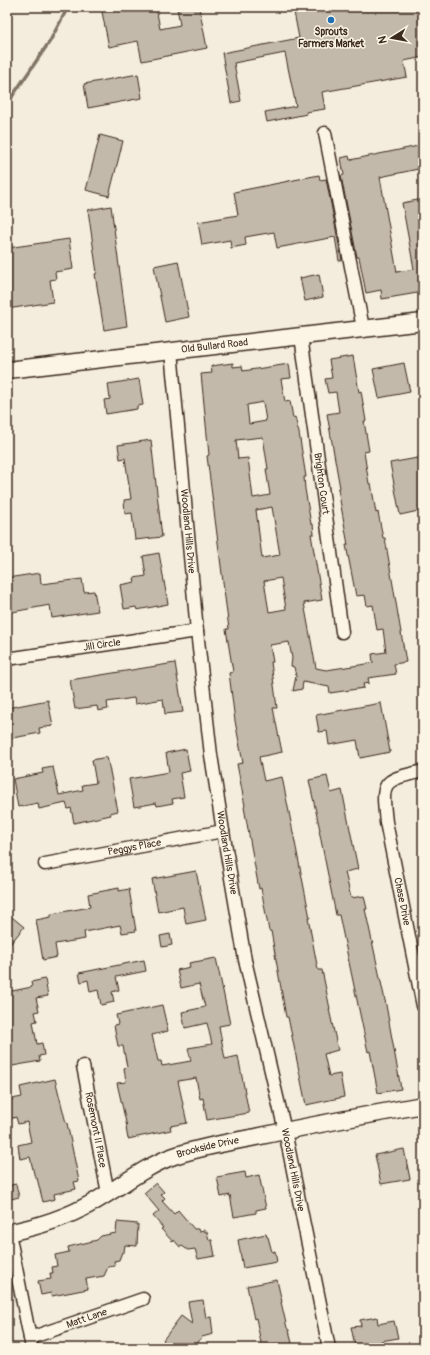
<svg xmlns="http://www.w3.org/2000/svg" width="430" height="1355" font-family="Pangolin,sans-serif">
<rect width="100%" height="100%" fill="#f4eddd"/>
<filter id="ink" filterUnits="userSpaceOnUse"><feTurbulence type="fractalNoise" baseFrequency=".025" numOctaves="2"/><feDisplacementMap in="SourceGraphic" scale="8" xChannelSelector="R" yChannelSelector="G"/><feConvolveMatrix kernelMatrix="1 2 1 2 8 2 1 2 1" color-interpolation-filters="sRGB"/></filter>
<g filter="url(#ink)">
<g fill="none" stroke-linecap="round" stroke-linejoin="round">
<path stroke="#817466" stroke-width="3.5" d="M7 104 50 41 68 7"/>
</g>
<path fill="#c3b9aa" stroke="#3b2a1e" fill-rule="evenodd" d="M101 7H156L160 29 180 25 177 7H199L207 48 142 61 138 41 109 47Z
M293 7H423V57L404 61 407 77 322 92 325 109 306 112 307 114 267 122 265 112 296 106 285 53 234 63 241 101 231 103 222 53 299 38Z
M138 74 142 98 88 108 84 84Z
M100 135 123 141 109 196 86 190Z
M423 145V168L380 177 397 272 414 269 402 203 423 199V292L382 299 381 290 366 293 359 257H357L341 176 344 175 341 158 349 156 350 160Z
M319 175 320 180 326 179 342 260 339 261 335 237 277 248 274 232 245 237 246 245 231 248 230 240 202 245 198 222 238 215 234 192Z
M111 206 127 326 104 330 95 274 97 273 88 210Z
M69 239 73 269 55 272 56 279 50 280 53 302 7 309V248Z
M178 261 189 317 165 322 154 266Z
M319 274 323 297 305 301 300 278Z
M353 356 359 392 361 391 366 421H364L369 451 364 452 369 484 371 483 376 513 378 512 383 538H385L406 662 394 664 396 674 368 678 369 683 363 684 364 688 330 693 329 687 303 682 302 689 293 691 296 676 294 667 291 666 292 658 289 642 270 645 273 662H271L277 708H273L282 752 259 757 264 781 282 777 310 918H308L318 970H322L330 1009H329L338 1050 324 1054 329 1076 340 1074 344 1097 306 1105 288 1017H286L271 931H269L261 888 259 889 251 846 244 807 245 806 237 764 243 763 235 721 229 673 233 672 226 629H229L207 456 209 455 201 374 212 373 211 366 233 363V367L242 366 243 371 289 364 291 378 281 379 285 402 290 401 293 418 295 417 299 433 306 477H304L305 489 311 524H313L314 534H311L322 600 304 603 316 668 326 670 373 663 372 654 386 652 383 629 377 630 373 605 367 606 365 595 356 596 346 545H348L338 489 340 488 327 414 339 412 336 392 328 393 325 379 332 378 329 360ZM263 402 266 421 249 424 247 405ZM263 437 268 469H266L270 495 253 498 248 458 238 459 236 440ZM272 507 280 555 262 558 256 510ZM281 578 286 609 269 612 264 581Z
M404 363 410 392 379 398 373 369Z
M139 379 143 405 137 406V409L106 414 104 400 110 399 108 384Z
M151 440 162 537 135 540 132 513 125 514 124 500 131 499 125 458 120 459 118 445Z
M423 457V510L400 515 390 463Z
M159 553 168 604 137 610 136 607 124 609 120 585 135 582 134 578 146 576 143 556Z
M40 573 41 584 82 579 84 592 94 591 98 611 52 618 50 605 7 613V578Z
M175 663 183 712 165 714 163 699 135 704 134 698 107 702 108 709 98 711 97 706 75 709 70 680Z
M48 700 53 726 39 728 40 733 7 739V708Z
M381 703 390 752 360 758 357 740 329 745 327 731 319 732 316 715Z
M186 749 190 771 180 773 184 797 172 799 173 803 157 806 156 803 134 807 129 779 169 772 166 753Z
M107 757 118 811 110 813 111 815 74 823 71 808 68 809 66 803 39 809 38 803 18 807 13 779 43 773 42 769 53 767 59 795 83 790 82 785 96 783 92 760Z
M327 776 331 793 342 790 358 869 345 872 351 898 364 896 367 909H365L386 1005 401 1089 378 1093 370 1051 368 1052 339 915H336L319 830H320L309 780Z
M196 871 206 920 186 924 183 907 158 912 152 879Z
M119 888V891L129 889 136 931 122 933 120 925 84 932 85 939 55 944 57 957 43 960 36 920 51 917V914L90 907 88 894Z
M7 913 24 927 7 948Z
M170 934 172 945 162 947 160 936Z
M216 958 230 1024 219 1026 225 1059 238 1056 249 1113 207 1120 203 1098 200 1099 196 1078 178 1081 187 1123 170 1126 171 1130 128 1139 126 1128 127 1127 117 1083 126 1082 124 1068 127 1067 123 1046H118L114 1025 118 1024 116 1015 162 1005 168 1031 152 1035 158 1061H161L162 1066 191 1061 188 1048 212 1044 207 1023 185 1028 182 1012 205 1007 199 984 181 988 177 970 190 967 189 963Z
M144 960 146 971 116 977 119 990 112 992 114 1002 101 1005 98 990 90 992 88 980 81 982 79 973Z
M45 979 48 996 36 998 39 1011 35 1012 37 1021 33 1022 37 1044 42 1043 44 1055 39 1056 40 1061 7 1067V992L32 987 31 982Z
M55 1079 66 1123H67L79 1181 74 1182 76 1189 54 1194 55 1199 43 1202 37 1178H35L30 1157 20 1159 18 1145 31 1142 27 1122 18 1124 16 1117 10 1119 7 1100 22 1097 20 1087Z
M404 1149 410 1179 381 1184 375 1155Z
M245 1172 246 1178 259 1175 266 1208 256 1210V1213L234 1217 230 1195 221 1197 217 1177Z
M156 1183 164 1192 161 1194 165 1198 162 1201 174 1214 178 1210 194 1229H198L199 1231 204 1230 205 1232H207L209 1240H212L215 1256 198 1259 195 1249 188 1250 182 1246 180 1247 174 1240 173 1242 161 1229 163 1228 153 1216 159 1211 144 1193Z
M16 1184 19 1197 7 1200V1186Z
M117 1222 138 1224 137 1246 125 1245 124 1252H122L119 1260 114 1261 115 1266 108 1267 104 1276 86 1279 88 1289 52 1296 51 1293 41 1295 38 1281 51 1279 50 1273H53L52 1267 57 1266 55 1255 69 1252 68 1247 97 1240 101 1236 116 1233Z
M266 1234 267 1237H268L272 1252 275 1251 277 1262 243 1268 238 1240Z
M277 1280 282 1302H281L287 1328 289 1330 293 1348H262L256 1318 254 1319 247 1286Z
M203 1300 206 1318 211 1317 213 1334 202 1337 194 1348H163L166 1343 163 1340 181 1316 192 1324 188 1302Z
M377 1317 378 1324 394 1321 398 1338 381 1341 382 1346 372 1348H365L364 1344 355 1346 351 1327 361 1326 360 1320Z"/>
<g fill="none" stroke-linecap="round" stroke-linejoin="round">
<defs>
<g id="street">
<path d="M325 133 363 328"/>
<path id="s1" d="M301 336 342 632"/>
<path id="s2" d="M171 351 197 631 211 755 223 831 245 960 285 1131 329 1348"/>
<path id="s3" d="M7 659 197 631"/>
<path id="s4" d="M423 771C383 781 381 779 386 822L423 1006"/>
<path id="s5" d="M45 864 223 831"/>
<path id="s6" d="M83 1066 108 1193"/>
<path d="M9 1233 32 1348"/>
<path id="s7" d="M30 1338 143 1299"/>
</g>
<g id="secondary">
<path id="s8" d="M7 370 423 322"/>
<path id="s9" d="M7 1233C37 1227 66 1218 92 1203 119 1188 145 1166 174 1156 201 1147 229 1142 256 1137 312 1125 367 1115 423 1105"/>
</g>
</defs>
<use href="#street" stroke="#3b2a1e" stroke-width="15"/>
<use href="#secondary" stroke="#3b2a1e" stroke-width="19"/>
<use href="#street" stroke="#fcf5e5" stroke-width="12"/>
<use href="#secondary" stroke="#fcf5e5" stroke-width="16"/>
</g>
</g>
<circle fill="#1f6fb2" stroke="#fcf5e5" stroke-width="1.5" cx="331" cy="20" r="4"/>
<g text-anchor="middle" dominant-baseline="central" stroke-width="3" stroke-linejoin="round" paint-order="stroke">
<g font-size="10" font-weight="bold" fill="#3b2a1e" stroke="#fcf5e5">
<text x="331" y="32">Sprouts<tspan x="331" dy="12">Farmers Market</tspan></text>
</g>
<g font-size="10" fill="#3b2a1e" stroke="#fcf5e5">
<text stroke="none"><textPath href="#s8" startOffset="209">Old Bullard Road</textPath></text>
<text stroke="none"><textPath href="#s1" startOffset="149">Brighton Court</textPath></text>
<text stroke="none"><textPath href="#s2" startOffset="181">Woodland Hills Drive</textPath></text>
<text stroke="none"><textPath href="#s3" startOffset="96">Jill Circle</textPath></text>
<text stroke="none"><textPath href="#s5" startOffset="91">Peggys Place</textPath></text>
<text stroke="none"><textPath href="#s2" startOffset="505">Woodland Hills Drive</textPath></text>
<text stroke="none"><textPath href="#s4" startOffset="158">Chase Drive</textPath></text>
<text stroke="none"><textPath href="#s6" startOffset="65">Rosemont II Place</textPath></text>
<text stroke="none"><textPath href="#s9" startOffset="220">Brookside Drive</textPath></text>
<text stroke="none"><textPath href="#s2" startOffset="829">Woodland Hills Drive</textPath></text>
<text stroke="none"><textPath href="#s7" startOffset="60">Matt Lane</textPath></text>
</g>
</g>
<rect width="430" height="1355" fill="none" stroke="#fcf5e5" stroke-width="24"/>
<rect x="12" y="12" width="406" height="1331" fill="none" stroke="#3b2a1e" stroke-width="1.5" filter="url(#ink)"/>
<g transform="translate(392 38) rotate(259)" stroke="#fcf5e5" stroke-width="3" paint-order="stroke">
<path d="M0-3L7 15L0 10L-7 15Z" fill="#3b2a1e"/>
<text y="-6" font-size="11" font-weight="bold" text-anchor="middle" fill="#3b2a1e">N</text>
</g>
</svg>
